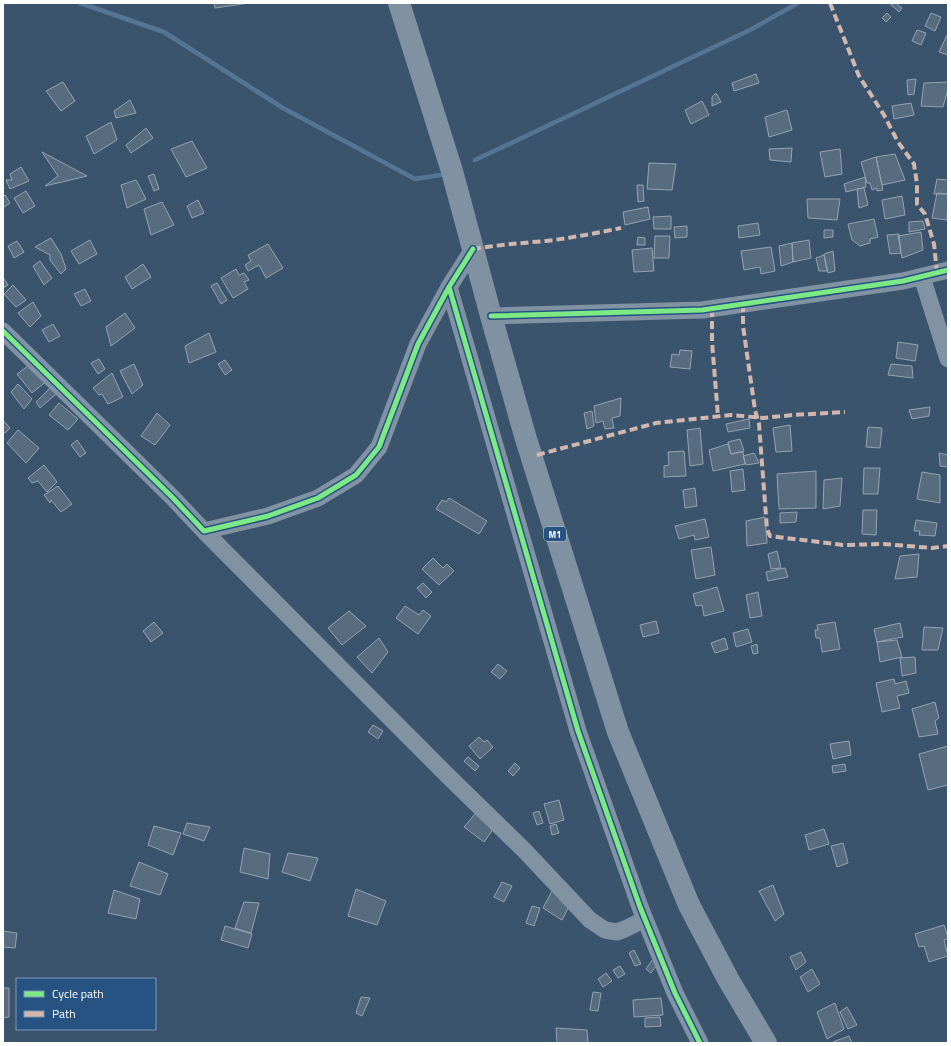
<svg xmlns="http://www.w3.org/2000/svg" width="951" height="1046" font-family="'Titillium Web',sans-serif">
<rect width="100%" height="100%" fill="#3b546d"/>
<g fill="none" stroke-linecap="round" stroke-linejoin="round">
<path stroke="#557595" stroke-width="4.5" d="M80 3 164 32 283 108 415 179 440 175
M475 160 750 30 798 3"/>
</g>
<path fill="#586c80" stroke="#94a3b1" d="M214 3H249L215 8Z
M889 3H896L902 8 899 12Z
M887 13 891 17 886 22 882 18Z
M931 13 941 17 935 31 925 26Z
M917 30 926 33 921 45 912 41Z
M948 33V55L939 52Z
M756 74 759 83 734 91 732 83Z
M916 79 914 94 908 95 907 80Z
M63 82 75 101 61 111 46 91Z
M948 82V89L943 107 921 106 924 83Z
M716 93 721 102 712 106V97Z
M130 100 136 113 116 118 114 111Z
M702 101 709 115 691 124 685 110Z
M911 103 914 115 894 119 892 106Z
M787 110 792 130 769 137 765 117Z
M111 122 117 140 94 154 86 136Z
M146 128 153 138 131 153 126 145Z
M192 141 207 168 186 177 171 149Z
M792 148 791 162 770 160 769 149Z
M840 149 842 174 825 177 820 152Z
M42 152 87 176 45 186 58 176Z
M895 154 905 180 882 185 876 157Z
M876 157 883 190 877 191V188L872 190 870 183H867L861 162Z
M649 163 676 164 672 190 647 189Z
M21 167 29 181 10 189 6 180H12L10 174Z
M154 174 159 189 154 191 148 176Z
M865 177 866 187 846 192 844 184Z
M937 179 948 180V194H934Z
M136 180 146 199 127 208 121 185Z
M637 185H643L644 201 638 202Z
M864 188 868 205 859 208 857 189Z
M26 191 35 206 23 213 14 198Z
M937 193 948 194 947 220 932 218Z
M5 195 10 203 3 208V197Z
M902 196 905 215 885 219 882 200Z
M807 199H840L837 220 808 218Z
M198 200 204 213 192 218 187 206Z
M162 202 174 225 151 235 144 209Z
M648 207 650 219 625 225 623 212Z
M671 216V229H654L653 217Z
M874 219 878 237 870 239V243L860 246 852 240 848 224Z
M923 221 925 229 909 232V222Z
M758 223 760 235 739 238 738 226Z
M687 226V237L675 238 674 227Z
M824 230H833V237L824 238Z
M921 232 923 250 902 258 898 236Z
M899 234 901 253 890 254 887 235Z
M655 236H670L669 258H654Z
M638 237 645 238V245H637Z
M51 238 61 254 66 269 61 274 50 260V255L35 247Z
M90 240 97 254 79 264 71 251Z
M809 240 811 258 793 262 792 243Z
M17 241 24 252 14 258 8 246Z
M792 243 793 262 781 266 779 246Z
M268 244 283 268 266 278 259 265 248 271 245 265 251 261 248 255Z
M771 247 775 271 761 274 760 267 744 270 741 251Z
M652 248 654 271 634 272 632 250Z
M833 251 835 271 828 273 824 254Z
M824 255 827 271H819L816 258Z
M40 261 52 278 44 285 33 266Z
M143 264 151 277 132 289 125 277Z
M236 269 239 275 244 273 249 280 244 282 248 289 233 298 221 278Z
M3 277 8 285 3 288Z
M217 283 227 300 221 304 211 286Z
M13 285 26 300 16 307 4 294Z
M85 289 91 301 81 306 74 294Z
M33 302 41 316 30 327 18 313Z
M125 313 135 328 111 346 106 327Z
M53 324 60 336 49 342 42 330Z
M209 333 216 352 189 363 185 346Z
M898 342 918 345 915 361 896 358Z
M680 350 692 351 690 369 670 367 672 354 679 355Z
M99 359 105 369 98 374 91 363Z
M225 360 232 370 225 375 218 364Z
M134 364 143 385 132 394 120 371Z
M891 364 912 366 913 378 888 375Z
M28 366 48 380 32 393 17 374Z
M112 373 123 397 108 404 102 394 99 395 93 388Z
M18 384 32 399 24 409 11 392Z
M51 387 56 394 40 408 36 402Z
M621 398 620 416 612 418 614 428 605 429 603 421 596 423 594 406Z
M59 403 78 419 68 430 49 415Z
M930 407 929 416 912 419 909 410Z
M592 411 594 426 587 429 584 413Z
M157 413 170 425 155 445 141 436Z
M749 419 750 428 728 432 726 424Z
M3 420 10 428 5 433 3 432Z
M790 425 792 451 776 452 773 428Z
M868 427 882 428 880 448 866 447Z
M700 428 703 464 690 466 687 430Z
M18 430 39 448 26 463 7 443Z
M740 439 744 451 731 454 728 442Z
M77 440 86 453 80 457 71 445Z
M728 444 731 454 743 452 745 464 713 471 709 450Z
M684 451 686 476 664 477V466L669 465 668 452Z
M754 453 759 463 746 465 743 456Z
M939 453 948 455V467L940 466Z
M44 465 57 482 47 492 38 481 32 483 28 478Z
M864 468H880L878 494H863Z
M743 469 745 490 732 492 730 471Z
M816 471V508L779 509 777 474Z
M922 472 940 475V503L917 499Z
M842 478 840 506 823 509 824 480Z
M58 486 72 504 61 512 51 500 50 503 44 495Z
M695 488 697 506 685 508 683 490Z
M449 498 487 521 479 534 436 509 442 500 446 502Z
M863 510H877L876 535 862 534Z
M797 512 796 522 780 523V513Z
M765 517 767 543 747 546 746 521Z
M705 519 709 537 695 540 694 535 679 539 675 526Z
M916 520 937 523 935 536 919 535 920 531H914Z
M711 547 715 575 696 579 691 550Z
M777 551 781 568 771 569 768 554Z
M919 554 917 577 895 579 900 556Z
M433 558 443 568 447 564 454 571 439 585 422 569Z
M785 568 788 577 768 581 766 572Z
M423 583 432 592 426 598 417 588Z
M717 587 724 611 704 616 702 605 696 606 693 594Z
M758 592 762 616 750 618 746 595Z
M405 606 419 615 423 610 431 616 418 634 396 618Z
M349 611 366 626 342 645 328 628Z
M656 621 659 633 643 637 640 625Z
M154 622 163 633 151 642 143 631Z
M835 622 840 649 822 652 820 638H816L815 630H818L817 625Z
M900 623 903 637 877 642 874 629Z
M924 627 943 628 938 650H922Z
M748 629 752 642 736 647 733 633Z
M379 638 388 652 372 673 357 657Z
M725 638 728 649 715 653 711 643Z
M897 640 902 657 880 662 877 642Z
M757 644 758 653 753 654 751 646Z
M915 657 916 673 902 676 900 658Z
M498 664 507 671 500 679 491 672Z
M894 679 895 684 906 681 909 693 897 696 900 708 882 712 876 683Z
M935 702 939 718 935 721 938 734 919 737 912 709Z
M373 725 383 731 378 739 368 732Z
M479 737 484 742 487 740 493 747 480 759 469 746Z
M849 741 851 755 833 759 830 744Z
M948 746V785L928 790 919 754Z
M468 757 479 766 475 771 464 761Z
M515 763 520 768 513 776 508 771Z
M845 764 846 771 833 773 832 766Z
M559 800 564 820 550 824 544 804Z
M539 811 543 823 537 825 533 813Z
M475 814 497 824 484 842 464 827Z
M187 823 210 827 204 841 183 834Z
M556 824 559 833 552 835 550 826Z
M154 826 181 833 173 855 148 845Z
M824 829 829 844 809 850 805 835Z
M843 843 848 863 837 867 831 846Z
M244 848 270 854 268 879 240 872Z
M288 853 318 858 310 881 282 872Z
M139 862 168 874 160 895 130 886Z
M502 882 512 886 504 902 494 897Z
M773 885 784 914 775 921 759 891Z
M356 889 386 901 377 925 348 916Z
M114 890 140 899 136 919 108 913Z
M552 891 570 905 562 920 543 908Z
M244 902 259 903 251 933 235 928Z
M532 906 540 908 534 926 526 923Z
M944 925 948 937V939L944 940 948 956 929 962 924 946 919 947 915 934Z
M225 926 252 934 248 948 221 940Z
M3 931 17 933 15 948 3 947Z
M634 950 641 964 635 966 629 953Z
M801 952 806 962 796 970 790 957Z
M653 959 658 963 651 973 646 969Z
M620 966 625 974 618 978 613 970Z
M812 969 820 984 808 992 800 977Z
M606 973 612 981 603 987 598 979Z
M3 988H9V1017L3 1018Z
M593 992 601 993 598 1011 590 1010Z
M361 997 370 998 362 1016 356 1013Z
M661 998 663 1015 634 1017 633 1000Z
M835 1003 844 1029 827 1039 817 1012Z
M847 1007 857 1025 848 1029 840 1012Z
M660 1017 661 1026 645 1027V1018Z
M556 1028 587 1030 588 1043H557Z
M849 1036 852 1043H833V1042Z"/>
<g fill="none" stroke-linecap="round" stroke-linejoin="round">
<path stroke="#8192a3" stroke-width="17" d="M922 277 948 359
M449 287 578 731 640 907 675 993 700 1043
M491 316 702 310 903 281 948 270
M3 331 173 498 204 531 268 516 318 498 356 475 379 447 418 344 449 287 473 249
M204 531 448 776 524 850 590 920 605 930 617 932 625 929 645 919"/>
<path stroke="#8091a2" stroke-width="22" d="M399 3 452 171 491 316 526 439 618 732 689 905 728 979 766 1043"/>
<path stroke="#d1b7ad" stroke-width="4" stroke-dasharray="8 4" stroke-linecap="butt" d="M830 3 859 76 884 115 898 142 914 164 917 184V204L925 214 934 244 937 273
M473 249C497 245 521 243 546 241 571 238 596 233 621 228
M743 304V326L755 410 759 424 767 529 770 536 843 545 884 544 932 548 948 546
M712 309V342L718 416
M537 455 656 423 731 415 763 418 793 415 845 412"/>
<defs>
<path id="cycleway" d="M449 287 578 731 640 907 675 993 700 1043
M491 316 702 310 903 281 948 270
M3 331 173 498 204 531 268 516 318 498 356 475 379 447 418 344 449 287 473 249"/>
</defs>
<use href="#cycleway" stroke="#265382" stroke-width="8"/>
<use href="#cycleway" stroke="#7ce984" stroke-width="5"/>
</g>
<g text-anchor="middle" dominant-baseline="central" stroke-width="3" stroke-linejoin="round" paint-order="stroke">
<rect fill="#265382" stroke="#becbda" stroke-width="1" x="544" y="527" width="22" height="14" rx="3"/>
<g font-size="9" font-weight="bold" fill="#fff">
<text x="555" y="534">M1</text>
</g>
</g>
<rect width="951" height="1046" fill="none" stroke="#ffffff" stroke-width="8"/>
<rect x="16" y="978" width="140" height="52" fill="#265382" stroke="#7d98b4"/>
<rect x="24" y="991" width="20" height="6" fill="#7ce984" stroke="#7d98b4"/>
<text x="52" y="998" font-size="12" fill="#ffffff">Cycle path</text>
<rect x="24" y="1011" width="20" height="6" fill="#d1b7ad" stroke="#7d98b4"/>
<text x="52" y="1018" font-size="12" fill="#ffffff">Path</text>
</svg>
